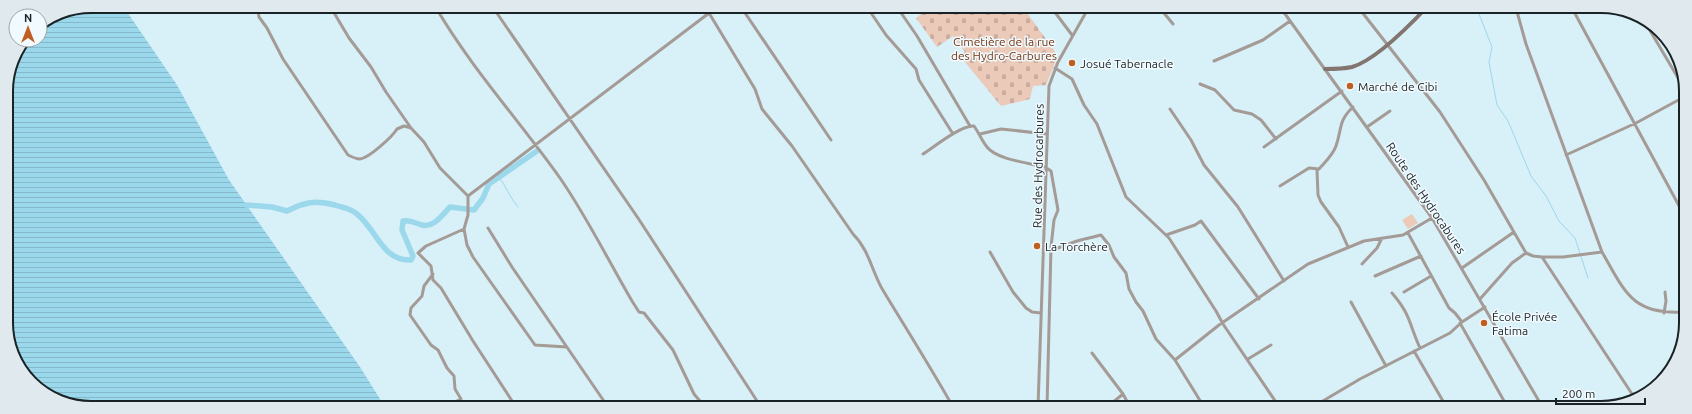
<svg xmlns="http://www.w3.org/2000/svg" width="1692" height="414" font-family="Ubuntu,sans-serif">
<defs>
<pattern id="cemetery-stones" width="16" height="16" patternUnits="userSpaceOnUse"><rect width="16" height="16" fill="#eccab9"/><path d="M2 7V4a2 2 0 0 1 4 0v3zM10 15v-3a2 2 0 0 1 4 0v3z" fill="#caad9f"/></pattern>
<pattern id="water-rules" width="6" height="5" patternUnits="userSpaceOnUse"><rect width="6" height="5" fill="#9bd8eb"/><path d="M0 2.5h6" fill="none" stroke="#85b9c9"/></pattern>
</defs>
<rect width="100%" height="100%" fill="#d8f0f8"/>
<path fill="#eccab9" d="M1412 214 1418 223 1408 229 1402 220Z"/>
<path fill="url(#cemetery-stones)" d="M930 7H1023L1058 56 1046 85 1033 86 1030 99 1001 106 960 56 965 52 953 36 937 47 916 18Z"/>
<path fill="url(#water-rules)" d="M91 6H123L177 85 229 180 360 367 385 407 74 406 31 383 8 340 6 85 13 58 25 40H40V25L58 12Z"/>
<g fill="none" stroke-linecap="round" stroke-linejoin="round">
<path stroke="#9bd8eb" stroke-width="1" d="M1478 8 1477 9 1492 47 1489 62 1497 105 1508 121 1531 176 1546 196 1559 221 1575 238 1588 278
M499 177C506 186 510 198 518 207"/>
<path stroke="#9bd8eb" stroke-width="5.5" d="M246 205 272 207 287 211C305 202 315 200 335 205 343 208 350 208 357 214 377 230 382 261 411 260L413 256 402 230 403 221C411 220 415 223 422 225 434 228 442 215 450 207L474 210 483 198 489 184 537 151"/>
<path stroke="#a49b96" stroke-width="3" d="M257 6 259 17 267 28 283 59 348 155C352 157 356 159 360 159 369 158 392 137 397 129L404 126 411 128
M330 6 349 38 371 67 386 92 411 128 424 142 440 168 468 196
M435 6C471 68 519 120 560 178 587 217 608 260 632 301L639 312 644 313 673 350 694 394 705 407
M492 6 638 218 761 407
M701 7 707 15
M741 7 831 140
M867 7 886 35 916 69 919 80 953 134
M897 7 917 36 970 126
M1051 7 1072 35
M1159 7 1173 24
M1280 7 1432 218 1543 408
M1358 7 1440 112 1484 180 1526 253 1533 256 1542 257 1634 397
M1516 8 1526 44 1602 252 1563 257H1542
M1572 8 1684 215
M709 13 755 89 762 109 792 146 853 234C870 251 872 273 884 292 907 330 931 368 953 407
M1645 22 1684 88
M1214 61 1263 40 1290 21
M1055 68 1072 79 1084 105 1097 124 1126 197 1169 238 1216 311 1223 324 1280 408
M1200 84 1215 90 1234 110 1252 114 1261 120 1276 139
M1170 109 1191 140 1204 165 1238 207 1284 281
M1367 127 1390 111
M980 134 1001 129 1047 134
M1264 147 1342 91
M923 154C934 147 961 125 974 126 979 133 982 141 987 147 997 160 1030 163 1045 167L1051 171 1058 210 1054 220 1051 247 1047 407
M1566 155 1636 123 1684 97
M1317 170 1318 195 1321 202 1339 227 1348 247
M1280 186 1309 168 1319 169C1325 162 1333 155 1336 146 1342 129 1338 121 1353 107
M488 228 512 267 608 407
M464 229 426 246 418 253 431 266 433 280 441 288 473 341 516 407
M1408 233 1449 308 1455 313 1462 322
M1166 235 1195 225 1201 221 1259 299
M1051 247 1055 249 1077 241 1101 235 1109 245 1114 257 1126 273 1129 289 1136 302 1143 311 1156 339 1175 360 1204 407
M990 252 1013 292 1026 308 1032 312 1041 313
M1602 252C1625 292 1632 315 1684 312
M1362 264 1377 248 1382 238
M1462 268 1514 232
M433 274 424 286 422 296 411 308 410 315 431 345 438 350 447 368 454 376 455 389 461 399 455 402
M1375 276 1421 256
M1404 292 1431 276
M1392 293C1411 315 1409 324 1420 348
M1480 299 1512 263 1526 253
M1351 302 1386 366
M1664 313 1666 301 1665 292
M1460 323 1508 408
M567 347 535 345 473 257 467 245 464 229 468 215V196L717 7
M1414 351 1447 408
M1092 353 1123 394 1130 407
M1248 359 1271 345
M1175 360 1219 325 1308 264 1364 241 1403 235 1432 218
M1101 406 1112 403 1123 394
M1038 407 1049 86 1058 62 1089 7
M1311 408 1360 379 1450 333 1462 322 1485 307"/>
<path stroke="#82746e" stroke-width="4" d="M1325 69C1334 69 1343 69 1352 67 1376 60 1410 25 1427 7"/>
</g>
<g fill="#c05e22" stroke="#f1fafe" stroke-width="1.5">
<circle cx="1072" cy="63" r="4"/>
<circle cx="1350" cy="86" r="4"/>
<circle cx="1037" cy="246" r="4"/>
<circle cx="1484" cy="323" r="4"/>
</g>
<g text-anchor="middle" dominant-baseline="central" stroke-width="3" stroke-linejoin="round" paint-order="stroke">
<g font-size="12" fill="#753814" stroke="#f1fafe">
<text x="1004" y="41">Cimetière de la rue<tspan x="1004" dy="14">des Hydro-Carbures</tspan></text>
</g>
<g font-size="12" fill="#192225" stroke="#f1fafe" text-anchor="start">
<text x="1080" y="63">Josué Tabernacle</text>
<text x="1358" y="86">Marché de Cibi</text>
<text x="1045" y="246">La Torchère</text>
<text x="1492" y="316">École Privée<tspan x="1492" dy="14">Fatima</tspan></text>
</g>
<g font-size="12" fill="#192225" stroke="#f1fafe">
<text transform="translate(1038 166) rotate(-89)">Rue des Hydrocarbures</text>
<text transform="translate(1426 198) rotate(56)">Route des Hydrocabures</text>
</g>
</g>
<path d="M0 0H1692V414H0ZM91 13H1601A78 78 0 0 1 1679 91V323A78 78 0 0 1 1601 401H91A78 78 0 0 1 13 323V91A78 78 0 0 1 91 13Z" fill="#e0e9ed" fill-rule="evenodd"/>
<path fill="none" stroke="#192225" stroke-width="2" d="M91 13H1601A78 78 0 0 1 1679 91V323A78 78 0 0 1 1601 401H91A78 78 0 0 1 13 323V91A78 78 0 0 1 91 13Z"/>
<g transform="translate(28 28)"><circle r="19" fill="#f1fafe" stroke="#9ba4a7"/>
<path d="M0-3L7 15L0 10L-7 15Z" fill="#c05e22"/>
<text y="-6" font-size="11" font-weight="bold" text-anchor="middle" fill="#192225">N</text>
</g>
<path d="M1556 398v6h89v-6" fill="none" stroke="#192225" stroke-width="2"/>
<text x="1562" y="398" font-size="12" fill="#192225" stroke="#f1fafe" stroke-width="3" paint-order="stroke">200 m</text>
</svg>
